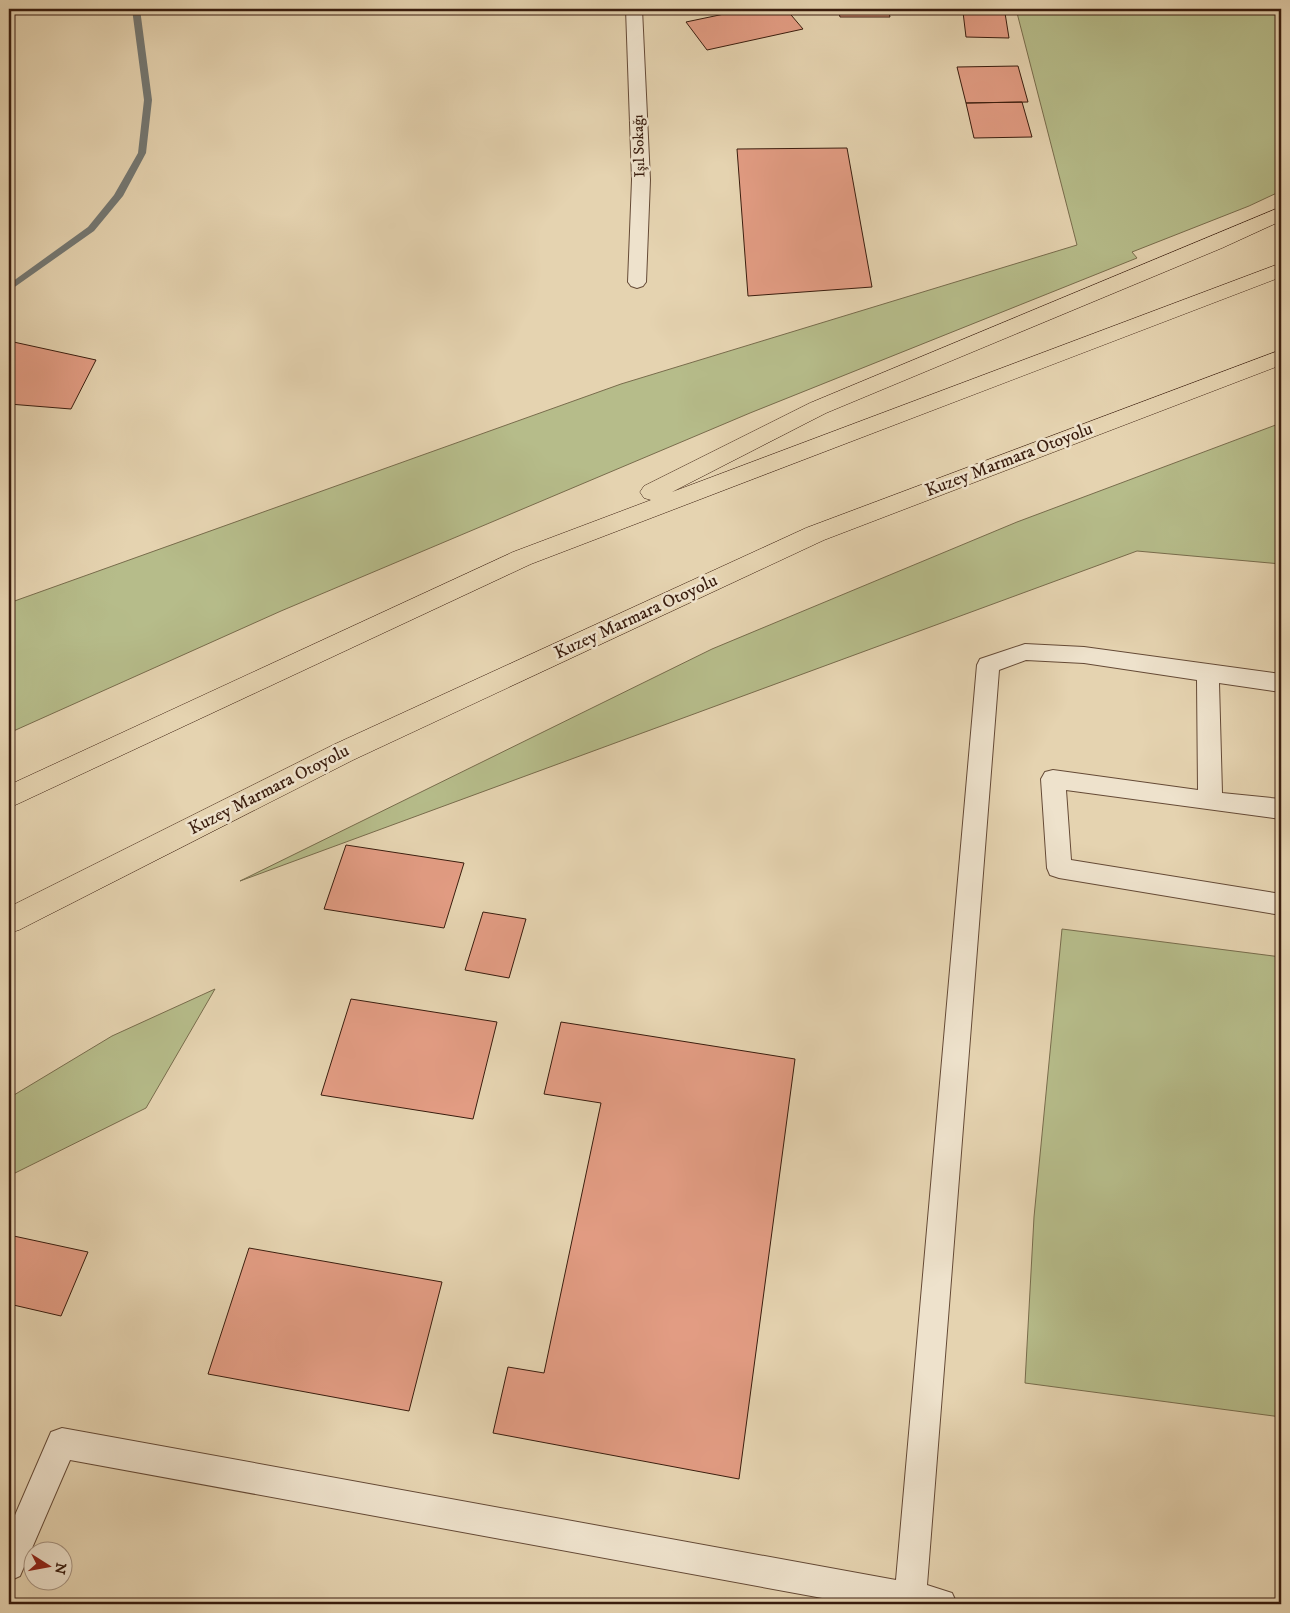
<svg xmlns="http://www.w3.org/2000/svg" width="1290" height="1613" font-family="'IM FELL DW Pica',serif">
<rect width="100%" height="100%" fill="#e5d3b0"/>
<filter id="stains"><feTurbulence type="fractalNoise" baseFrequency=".004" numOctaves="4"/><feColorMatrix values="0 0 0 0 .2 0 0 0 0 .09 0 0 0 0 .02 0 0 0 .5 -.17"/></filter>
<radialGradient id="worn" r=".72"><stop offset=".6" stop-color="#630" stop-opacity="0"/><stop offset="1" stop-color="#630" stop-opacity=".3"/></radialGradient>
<path fill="#b6bc8a" stroke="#786c4c" d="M1016 9H1281V191L1249 206 1132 252 1137 258 750 413 281 611 9 733V603L621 384 1077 245Z
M1281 423V564L1137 551 240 881 712 649 1017 522Z
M1062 929 1281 957V1417L1025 1383 1034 1217Z
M215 989 146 1108 9 1176V1098L112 1036Z"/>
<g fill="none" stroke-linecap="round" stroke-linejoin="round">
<path fill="#747873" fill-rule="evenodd" d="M132 9H140L152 100 146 153 123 196 94 231 9 291V284L88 227 114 195 138 153 144 100Z"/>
</g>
<path fill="#e29c83" stroke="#3a1d0e" d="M748 9H786L803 29 707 50 686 22Z
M838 9H888L890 17H840Z
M963 12 1005 13 1009 38 966 37Z
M1018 66 1028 102 966 103 957 67Z
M1022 102 1032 137 974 138 966 103Z
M847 148 872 287 748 296 737 149Z
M9 341 96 360 71 409 9 404Z
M346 845 464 863 444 928 324 909Z
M483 912 526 919 509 978 465 970Z
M351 999 497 1022 473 1119 321 1095Z
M561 1022 795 1059 739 1479 493 1433 508 1367 544 1373 601 1103 544 1094Z
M9 1235 88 1252 61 1316 9 1304Z
M249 1248 442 1282 409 1411 208 1374Z"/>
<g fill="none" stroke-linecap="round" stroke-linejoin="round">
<defs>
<path id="lane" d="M626 9H642L650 180 646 282 643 286 637 288 631 286 628 282 632 180Z
M1025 644 1084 647 1281 674V692L1219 683 1222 793 1281 799V819L1066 790 1071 860 1281 894V915L1059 878 1050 875 1047 868 1041 779 1045 772 1053 770 1198 790 1197 680 1084 663 1026 660 999 670 927 1585 952 1593 957 1604H855L70 1460 20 1576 9 1581V1529L51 1432 62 1428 896 1580 977 665 980 659Z"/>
<path id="highway" d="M1281 207V221L1222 248 826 413 672 492 1281 263V277L531 564 9 808V785L513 552 651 500 644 498 640 492 644 486 810 403Z
M1281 350V365L824 540 353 760 19 930 9 933V907L335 744 806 528Z"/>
</defs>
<use href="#lane" stroke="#654a36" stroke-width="2"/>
<use href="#highway" stroke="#3a1d0e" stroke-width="1"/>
<use href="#lane" fill="#eee2cc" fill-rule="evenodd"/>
<use href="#highway" fill="#e5d3b0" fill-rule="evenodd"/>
</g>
<g text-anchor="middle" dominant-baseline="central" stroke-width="5" stroke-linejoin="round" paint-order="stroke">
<g font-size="15" fill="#3a1d0e" stroke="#eee2cc">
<text transform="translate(639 146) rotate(-92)">Işıl Sokağı</text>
</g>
<g font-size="18" fill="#3a1d0e" stroke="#eee2cc">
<text transform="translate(1009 460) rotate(-21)">Kuzey Marmara Otoyolu</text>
<text transform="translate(636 617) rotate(-25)">Kuzey Marmara Otoyolu</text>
<text transform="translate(269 790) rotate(-27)">Kuzey Marmara Otoyolu</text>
</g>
</g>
<rect width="1290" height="1613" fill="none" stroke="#e5d3b0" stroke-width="30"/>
<rect x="10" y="10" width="1270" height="1593" fill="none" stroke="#3a1d0e" stroke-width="2.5"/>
<rect x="15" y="15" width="1260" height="1583" fill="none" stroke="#3a1d0e"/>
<g transform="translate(48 1566) rotate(101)"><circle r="24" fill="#eee2cc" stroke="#a69380"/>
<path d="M0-4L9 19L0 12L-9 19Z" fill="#8f2418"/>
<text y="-8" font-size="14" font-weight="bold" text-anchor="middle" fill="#3a1d0e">N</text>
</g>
<rect width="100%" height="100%" filter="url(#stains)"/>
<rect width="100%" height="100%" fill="url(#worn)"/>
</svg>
